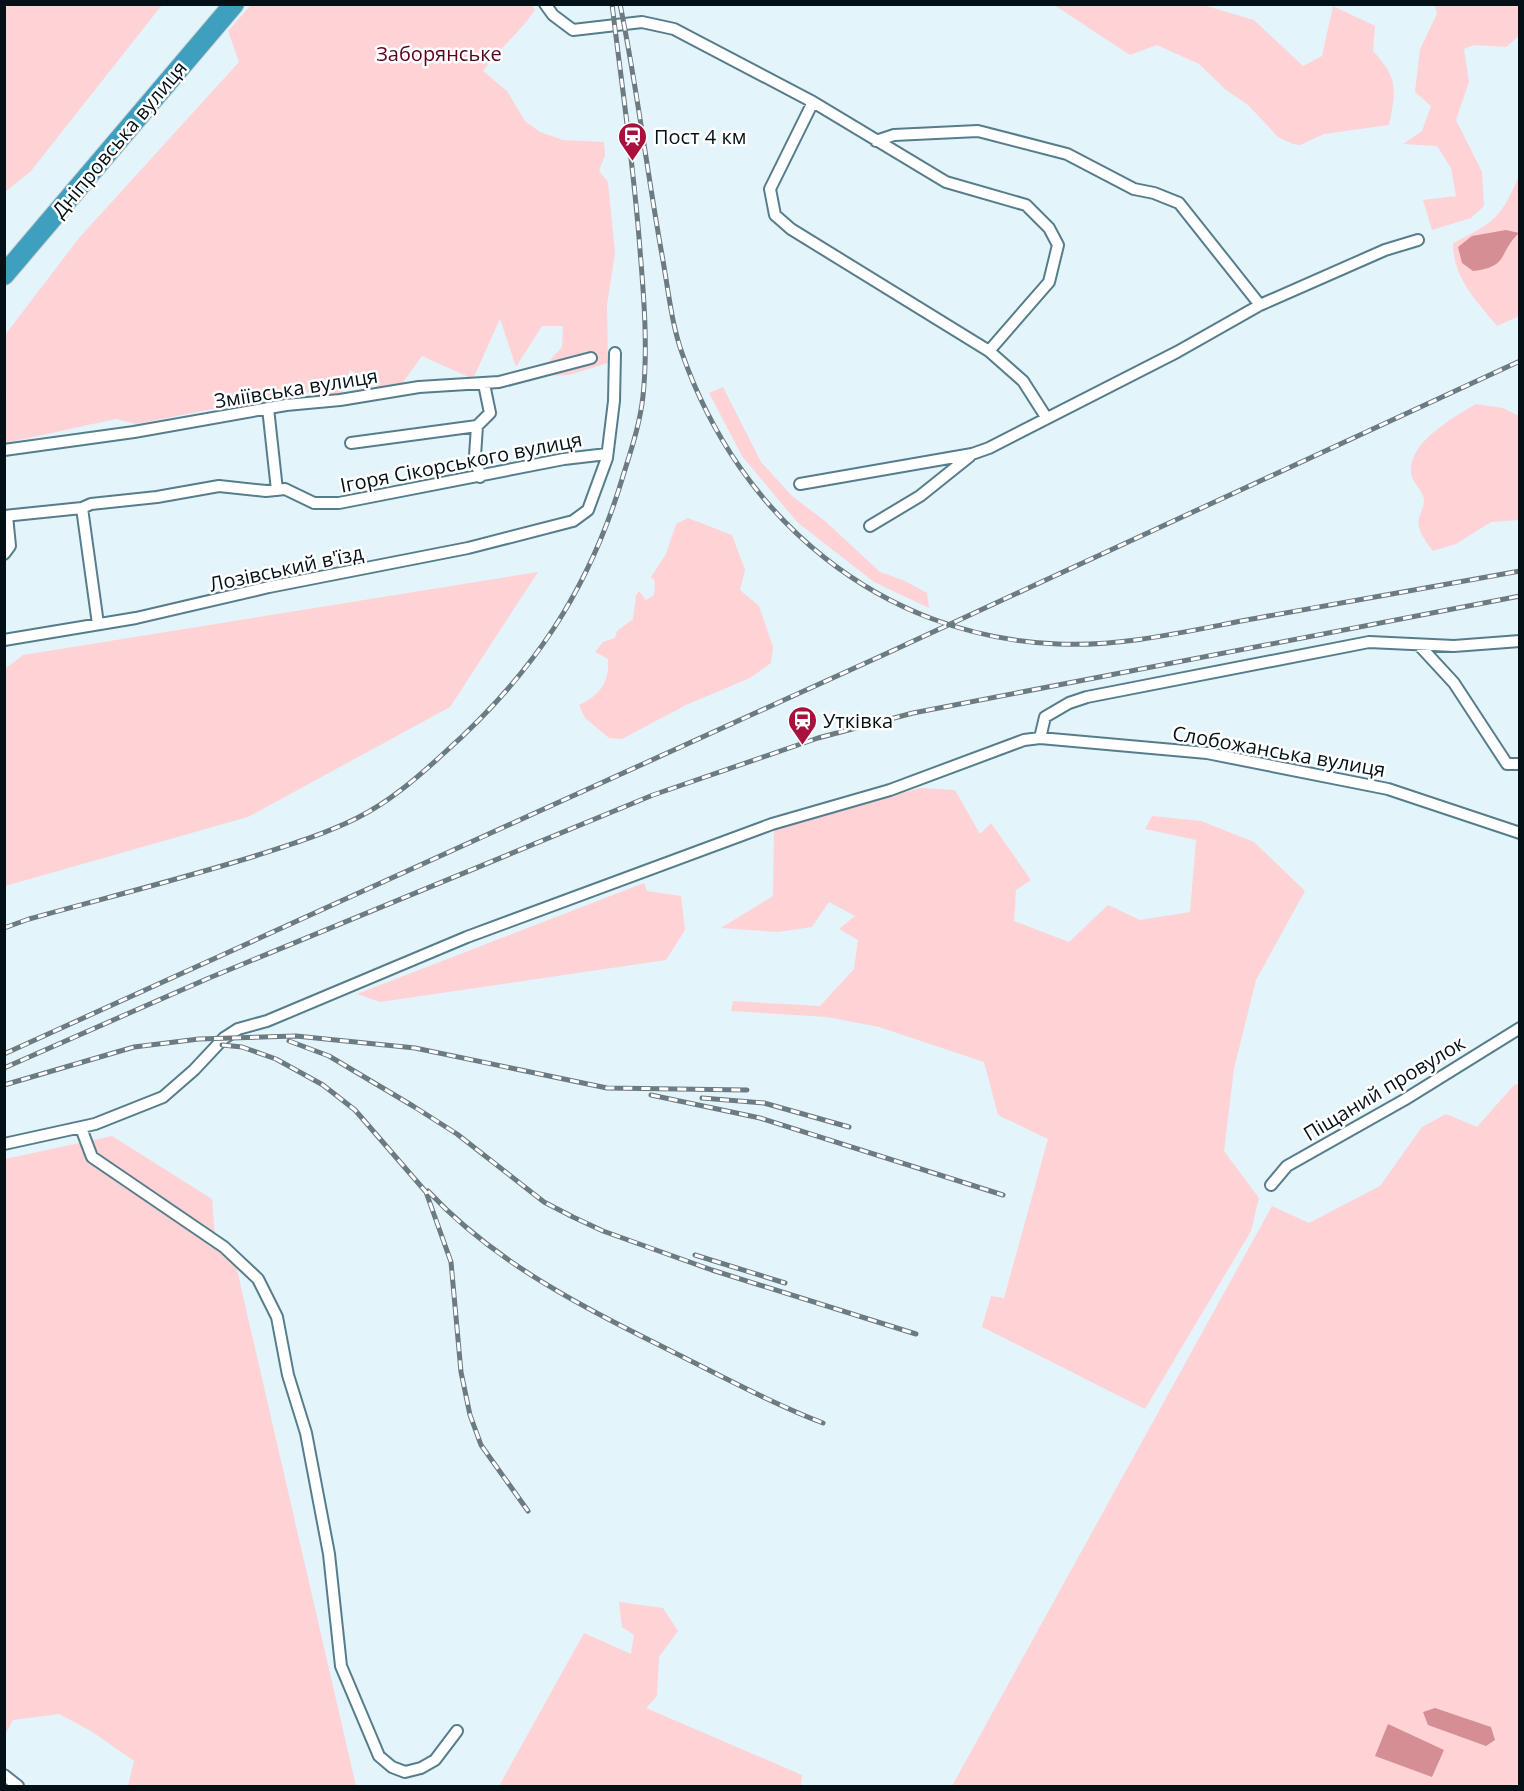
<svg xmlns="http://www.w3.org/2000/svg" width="1524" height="1791" font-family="'Open Sans',sans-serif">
<rect width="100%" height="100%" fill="#e4f4fb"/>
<path fill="#ffd2d6" d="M5 4 162 5 31 171 5 192Z
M531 4 535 10C520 32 499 49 483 71L507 91 525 121 540 132 563 140 604 142 605 155 599 171 608 182 615 253 607 305 608 363 569 375 536 376 562 347 563 326H542L516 367 500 319 473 379 422 356 393 396 350 370 339 402 304 391 136 424 116 419 5 443 4 399 7 395 4 389 5 335 79 238 239 62 228 31 251 5Z
M1054 5H1203L1254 20 1303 66 1322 56 1333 6 1375 26 1373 51C1399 79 1396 90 1389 125L1324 134 1300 145 1293 144 1278 137 1248 105 1226 90 1199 64 1157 45 1130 55Z
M1435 5H1518L1520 35 1506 47 1474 45 1464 49 1469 82 1456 120 1482 172 1484 206 1471 218 1432 230 1423 200 1456 196 1451 168 1437 146 1403 144 1422 131 1431 106 1415 92 1420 49 1437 14Z
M1519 176V316L1497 326C1476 300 1453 278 1453 243 1494 223 1501 218 1519 176Z
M723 387 761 462 792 496 825 521 880 572 903 580 927 593 929 608 874 582 797 522 742 456 709 393Z
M1476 404 1503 408 1519 416V520L1491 522 1456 544 1433 551C1426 542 1416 529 1419 518 1421 511 1424 507 1424 500 1423 489 1411 483 1411 471 1409 442 1454 417 1476 404Z
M688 518 732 535 745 570 740 590 759 606 773 647 771 663 750 678 686 705 622 739 609 738 585 718 579 705C599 696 610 682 608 659L595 652 603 642 615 638 617 631 633 619 636 595 639 591 646 600 654 595 655 581 651 577 666 554 676 524Z
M538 572 450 707 248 817 5 886V669L23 655Z
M920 788 955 790 980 834 991 823 1031 880 1016 890 1014 921 1069 942 1108 905 1140 920 1190 912 1196 840 1145 829 1152 816 1201 821 1254 842 1305 891 1256 980 1234 1069 1224 1151 1259 1198 1251 1231 1145 1409 982 1327 991 1296 1004 1298 1048 1139 998 1115 984 1062 879 1027 827 1017 731 1011 733 1001 820 1006 854 969 858 940 839 929 855 916 829 902 812 927 778 932 721 928 773 896 774 830Z
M644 883 647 891 681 896 685 930 666 960 380 1002 357 994Z
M1519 1084V1786H952L1272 1206 1309 1223 1380 1186 1422 1127 1446 1114 1477 1127 1514 1085Z
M112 1136 212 1199 215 1237 232 1248 356 1786H128L134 1761 91 1731 59 1714 13 1720 5 1735V1159Z
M619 1602 663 1608 678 1631 659 1657 657 1696 646 1708 802 1775 801 1786H499L584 1633 631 1654 634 1635 622 1627Z"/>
<path fill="#d68e95" d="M1506 230 1519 233C1498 252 1510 267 1473 271L1462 263 1458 247 1472 236Z
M1435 1708 1491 1727 1495 1740 1486 1746 1428 1725 1423 1712Z
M1388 1724 1444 1750 1432 1777 1375 1756Z"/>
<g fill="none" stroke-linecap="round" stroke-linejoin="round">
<defs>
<path id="street" d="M545 4 553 15 573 30 642 22 674 29 813 102 946 182 1026 205 1049 228 1058 245 1049 282 989 351 1023 381 1046 417
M813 102 770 189 775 215 791 229 989 351
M876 141 894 135 978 131 1067 154 1134 189 1154 193 1179 203 1260 305
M268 408 277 490
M351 443 477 426
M4 450 134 432 286 405 340 400 419 387 499 382 591 358
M480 477 475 456 477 426 490 413 484 384
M800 484 972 454 989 448 1177 352 1260 305 1385 250 1418 240
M82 508 98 624
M4 516 82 508 91 504 157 497 219 486 266 491 285 489 314 503H339L564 459 607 454
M870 526 920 496 970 456
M4 554 10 546 7 516
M4 640 136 618 269 587 468 548 573 521 588 510 607 458 614 401 615 353
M1419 645 1454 683 1507 764H1520
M1040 738 1045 717 1069 703 1087 697 1369 642 1454 646 1520 641
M81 1128 92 1157 224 1247 258 1279 277 1317 288 1375 306 1433 329 1554 341 1666 379 1756 392 1767 405 1772 421 1768 435 1760 457 1731
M4 1144 95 1124 163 1097 194 1070 224 1038 238 1029 267 1021 467 937 772 824 890 790 1024 740 1040 738 1207 753 1388 789 1520 833
M1271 1185 1287 1166 1404 1100 1520 1028
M4 1775 18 1786"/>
<path id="highway" d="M4 275 234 4"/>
</defs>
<use href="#street" stroke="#567d8b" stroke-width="14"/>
<use href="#highway" stroke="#cdcfd1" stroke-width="22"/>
<use href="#street" stroke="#fff" stroke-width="10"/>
<use href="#highway" stroke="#3e9fbe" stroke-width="20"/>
<defs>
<path id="rail" d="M620 4C637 87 647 172 662 255 668 287 671 322 682 353 739 518 880 637 1058 644 1127 647 1196 629 1263 617 1349 601 1434 587 1520 571
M4 928 29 919C105 898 181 879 255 856 289 845 325 834 357 818 389 802 417 778 443 754 532 675 589 591 623 476 631 450 640 424 643 396 648 348 644 298 640 250 634 168 622 87 612 4
M289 1041 329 1056 413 1106 457 1134 544 1202 573 1217 603 1231 712 1270 916 1334
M222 1045 242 1047 276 1059 323 1085 355 1110 426 1192 451 1262 461 1372 470 1415 481 1445 528 1511
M4 1054 881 656 1520 361
M4 1068 209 978 653 795 818 738 913 713 1520 596
M4 1085 134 1047 199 1039 296 1036 415 1048 607 1088 747 1090
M651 1095 760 1118 1003 1195
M702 1098 764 1103 849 1127
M428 1191C499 1267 591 1311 683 1357 729 1380 774 1404 823 1423
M695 1255 785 1283"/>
</defs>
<use href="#rail" stroke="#6c7b82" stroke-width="5"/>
<use href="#rail" stroke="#fff" stroke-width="3" stroke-dasharray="9" stroke-linecap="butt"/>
</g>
<defs>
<symbol id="station-pin" viewBox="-11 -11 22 30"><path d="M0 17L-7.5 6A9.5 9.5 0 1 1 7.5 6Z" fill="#a8103d" stroke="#fff"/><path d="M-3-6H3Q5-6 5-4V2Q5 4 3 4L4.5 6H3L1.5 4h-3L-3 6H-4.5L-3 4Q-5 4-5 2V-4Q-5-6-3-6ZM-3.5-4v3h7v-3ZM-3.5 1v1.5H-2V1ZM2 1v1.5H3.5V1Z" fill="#fff"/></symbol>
</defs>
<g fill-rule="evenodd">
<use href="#station-pin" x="616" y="120" width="33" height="45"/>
<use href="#station-pin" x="786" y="704" width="33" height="45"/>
</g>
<g text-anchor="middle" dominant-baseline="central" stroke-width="5" stroke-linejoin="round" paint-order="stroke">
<g font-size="20" fill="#5b031d" stroke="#fff">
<text x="439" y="53">Заборянське</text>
</g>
<g font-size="20" fill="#031117" stroke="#fff" text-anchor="start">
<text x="654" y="136">Пост 4 км</text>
<text x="823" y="720">Уткiвка</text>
</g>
<g font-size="20" fill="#031117" stroke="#fff">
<text transform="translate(119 139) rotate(-50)">Дніпровська вулиця</text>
<text transform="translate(296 388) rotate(-9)">Зміївська вулиця</text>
<text transform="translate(461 462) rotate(-11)">Ігоря Сікорського вулиця</text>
<text transform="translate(286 568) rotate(-12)">Лозівський в'їзд</text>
<text transform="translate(1279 751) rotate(10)">Слобожанська вулиця</text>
<text transform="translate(1384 1088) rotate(-31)">Піщаний провулок</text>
</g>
</g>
<rect width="1524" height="1791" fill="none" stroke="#031117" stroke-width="12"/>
</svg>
